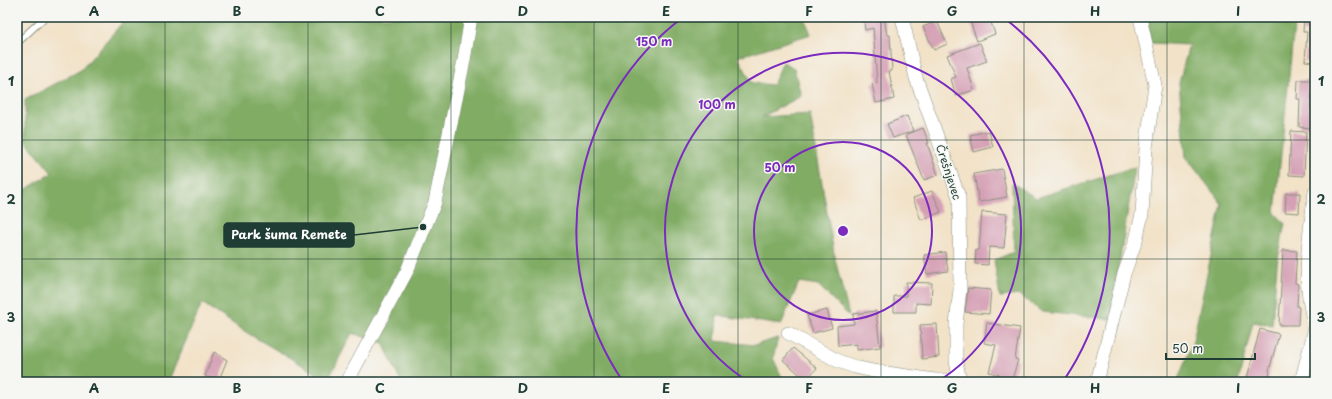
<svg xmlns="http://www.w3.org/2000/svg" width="1332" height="399" font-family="'Playpen Sans',sans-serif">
<rect width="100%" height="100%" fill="#f6f6f2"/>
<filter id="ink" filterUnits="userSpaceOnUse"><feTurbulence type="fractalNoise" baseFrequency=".025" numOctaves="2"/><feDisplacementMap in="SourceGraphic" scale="8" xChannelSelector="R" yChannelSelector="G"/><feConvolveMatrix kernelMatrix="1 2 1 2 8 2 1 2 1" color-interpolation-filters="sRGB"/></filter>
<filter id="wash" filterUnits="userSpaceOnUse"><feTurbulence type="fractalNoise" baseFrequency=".012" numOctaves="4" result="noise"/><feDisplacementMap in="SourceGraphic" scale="16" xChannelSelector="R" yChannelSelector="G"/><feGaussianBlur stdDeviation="0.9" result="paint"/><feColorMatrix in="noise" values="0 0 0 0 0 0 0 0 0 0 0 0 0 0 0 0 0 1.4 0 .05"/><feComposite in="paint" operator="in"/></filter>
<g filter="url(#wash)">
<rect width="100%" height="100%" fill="#f2e2c8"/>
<path fill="#80ac64" stroke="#50744c" d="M124 17H804L811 34 738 57 752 83 773 85 783 62 794 68 801 96 762 117 810 114 835 259 849 316 818 285 799 282 781 325 717 315 715 341 755 345 778 338 773 358 784 382H401L383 343 352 333 328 380 249 334 202 303 168 382H17V195L52 173 25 140V100L81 70 122 23Z
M1145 17H1295L1275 213 1285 223 1277 264 1272 325 1253 322 1238 382H1177L1192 345 1222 204 1186 157 1179 83 1189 45 1151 43Z
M1135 167 1110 319 1042 312 1020 295 1000 297 994 260 1014 252 1012 183 1036 198Z"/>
<g id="blocks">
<path fill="#d5a0b5" d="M863 17H884L887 35H890L892 71H889L894 99 876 103 872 84 877 83 873 28 865 30Z
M982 17H989L995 34 977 41 970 21Z
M1304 17H1315V62L1305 61 1307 32H1303Z
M937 21 947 44 934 50 923 27Z
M980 43 987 61 967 68 974 90 956 96 951 79 956 77 947 55Z
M1298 80H1313L1311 108H1314L1313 128 1299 127 1300 99H1297Z
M907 116 913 131 893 138 887 124Z
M923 128 929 143H927L938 175 924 180 906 135Z
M989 131 993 147 974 152 970 135Z
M1291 131 1306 132 1304 176 1289 175Z
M1002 169 1007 197 979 202 974 174Z
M932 191 941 212 921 220 913 198Z
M1286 193H1300L1299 213 1285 212Z
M982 212 1007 214 1004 248 989 247 988 265 975 264 976 250H979Z
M1283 250 1297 251 1295 283 1298 284 1297 307H1299L1298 325H1279Z
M945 252 948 271 927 274 924 255Z
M906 282 932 283 931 304 916 303V312H894V296H906Z
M968 288 991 290 989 314 965 312Z
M827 310 832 328 813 333 807 315Z
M876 311 880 347 857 350V344L838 346 837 326 854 324 853 314Z
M987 323 1020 328 1015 359 1018 360 1012 379 989 372 996 345 984 343Z
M937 324 939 357 922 359 920 325Z
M1260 329 1279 334 1269 371 1270 372 1268 382H1246Z
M793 348 817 368 806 380 783 360Z
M214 352 227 360 218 382 205 376Z"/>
</g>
</g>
<g filter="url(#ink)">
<use href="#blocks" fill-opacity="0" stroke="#88907e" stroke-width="1"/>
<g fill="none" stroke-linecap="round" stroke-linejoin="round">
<defs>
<path id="lane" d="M17 43 45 17"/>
<path id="street" d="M902 17 916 78 959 197 960 289 956 324V361L960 382
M1315 192C1309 236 1301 282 1315 326
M788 333 838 361 855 367 873 371 935 380H959
M347 382 407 271 435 202 464 60 471 17
M1097 382 1124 274 1136 240 1142 214 1146 148 1155 85 1140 17
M1301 382 1315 328"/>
</defs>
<use href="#lane" stroke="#88907e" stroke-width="8"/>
<use href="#street" stroke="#88907e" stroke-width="14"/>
<use href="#lane" stroke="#fff" stroke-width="6"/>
<use href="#street" stroke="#fff" stroke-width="13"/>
</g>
</g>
<path fill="none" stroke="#1f3d34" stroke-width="1" stroke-opacity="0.55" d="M165 17V382M308 17V382M451 17V382M594 17V382M738 17V382M881 17V382M1024 17V382M1167 17V382M17 140H1315M17 259H1315"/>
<g fill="none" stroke="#7b2cbf" stroke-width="2">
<circle cx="843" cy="231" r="89"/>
<path d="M749 382A178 178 0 1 1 937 382"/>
<path d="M622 380A267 267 0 0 1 682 18M1004 18A267 267 0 0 1 1064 380"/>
</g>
<g text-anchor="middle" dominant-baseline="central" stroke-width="3" stroke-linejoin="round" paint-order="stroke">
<g font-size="11" fill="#1f3d34" stroke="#f6f6f2">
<text transform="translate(949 172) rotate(72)">Črešnjevec</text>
</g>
</g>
<circle cx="843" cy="231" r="6" fill="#7b2cbf" stroke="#f6f6f2" stroke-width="2"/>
<g font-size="12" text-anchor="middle" font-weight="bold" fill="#7b2cbf" stroke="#f6f6f2" stroke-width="3" stroke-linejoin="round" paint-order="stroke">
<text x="654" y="46">150 m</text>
<text x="717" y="109">100 m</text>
<text x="780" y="172">50 m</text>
</g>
<path fill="none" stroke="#1f3d34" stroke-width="1.5" d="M423 227L354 235"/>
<circle fill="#1f3d34" stroke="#f6f6f2" stroke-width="1.5" cx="423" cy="227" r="4"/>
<rect fill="#1f3d34" stroke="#1f3d34" stroke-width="1.5" x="224" y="223" width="130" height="24" rx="4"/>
<g font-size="12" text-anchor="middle" font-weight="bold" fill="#fff">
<text x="289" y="239">Park šuma Remete</text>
</g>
<rect width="1332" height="399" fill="none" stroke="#f6f6f2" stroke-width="44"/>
<path d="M1166 353v6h89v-6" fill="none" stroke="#1f3d34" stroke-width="2"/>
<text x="1172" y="353" font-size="12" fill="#1f3d34" stroke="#f6f6f2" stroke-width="3" paint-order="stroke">50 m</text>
<rect x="22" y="22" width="1288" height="355" fill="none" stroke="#1f3d34" stroke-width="1.5"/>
<g font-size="13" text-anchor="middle" font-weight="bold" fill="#1f3d34">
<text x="94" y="16">A</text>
<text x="237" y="16">B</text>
<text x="380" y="16">C</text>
<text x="523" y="16">D</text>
<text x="666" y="16">E</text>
<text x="809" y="16">F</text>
<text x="952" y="16">G</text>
<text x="1095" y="16">H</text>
<text x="1238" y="16">I</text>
<text x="11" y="86">1</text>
<text x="1321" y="86">1</text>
<text x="11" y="204">2</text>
<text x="1321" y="204">2</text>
<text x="11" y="322">3</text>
<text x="1321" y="322">3</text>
<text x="94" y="393">A</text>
<text x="237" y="393">B</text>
<text x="380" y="393">C</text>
<text x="523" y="393">D</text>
<text x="666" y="393">E</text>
<text x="809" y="393">F</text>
<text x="952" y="393">G</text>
<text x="1095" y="393">H</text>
<text x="1238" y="393">I</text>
</g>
</svg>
